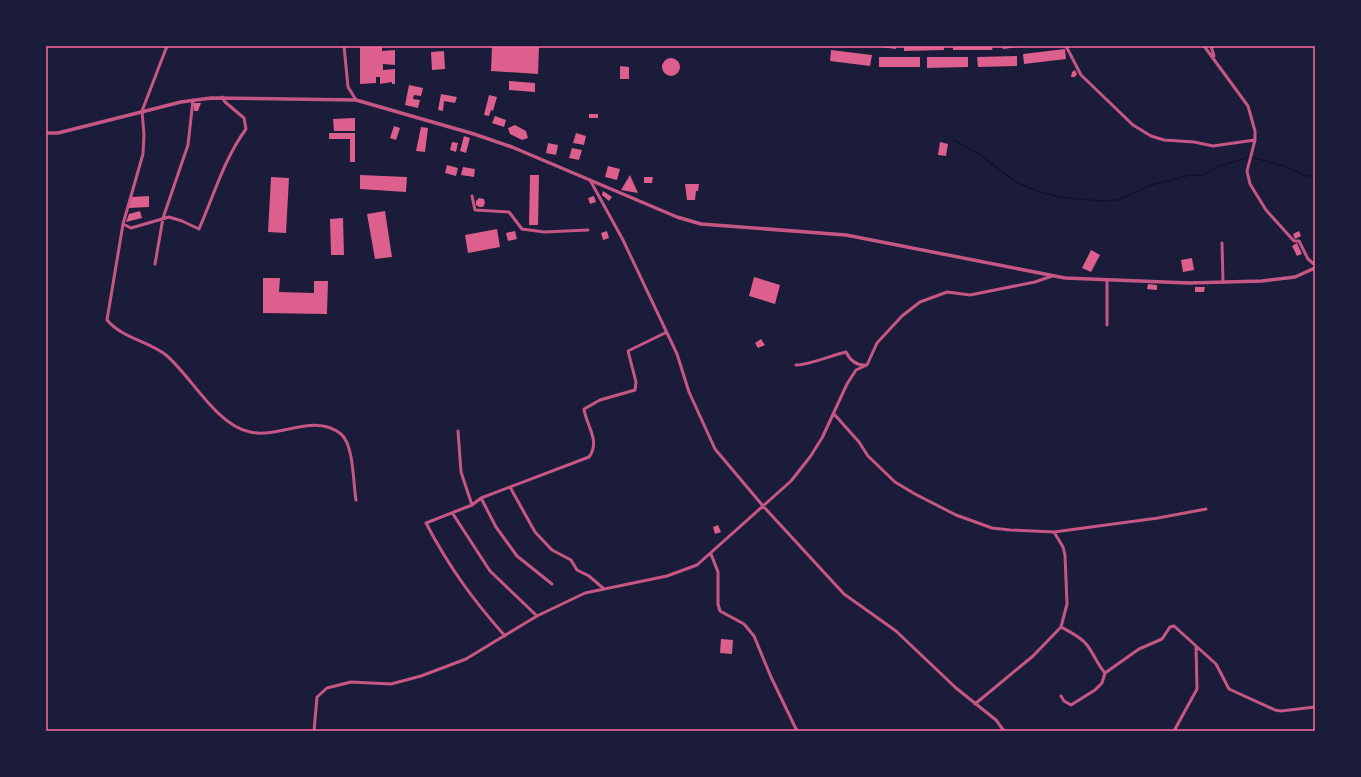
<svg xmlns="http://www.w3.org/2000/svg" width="1361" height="777" font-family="Inter,sans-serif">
<rect width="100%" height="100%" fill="#1b1b3a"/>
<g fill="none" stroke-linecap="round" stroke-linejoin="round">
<path stroke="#12122b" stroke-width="1.5" d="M954 140 979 154 1016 182 1039 192 1060 197 1099 201 1118 200 1151 185 1190 175H1204L1216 167 1250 157 1285 166 1304 175 1315 177"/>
</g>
<path fill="#dd5f8e" d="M360 46H382V51L395 50V65L383 64V70L395 69V84H392V82L380 84V77H376V83L360 84Z
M492 46H539L538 74 491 71Z
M873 46H896V49Z
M904 46H944V50L904 51Z
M953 46H993L992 50H953Z
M1002 46H1018V47L1003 49Z
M1065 49 1066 59 1024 64 1023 54Z
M831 50 872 55 870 66 830 61Z
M444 51 445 69 432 70 431 52Z
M1017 56V66L978 67 977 57Z
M879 57H920V67H879Z
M927 57H968V67L927 68Z
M662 67a9 9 0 1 1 18 0a9 9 0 1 1-18 0Z
M620 66 629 67V79H620Z
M1075 70 1077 74 1075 77H1071L1072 72Z
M509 81 535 83V92L509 90Z
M409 85 423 88 421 96 414 95 413 99 420 100 418 108 405 105Z
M441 94 457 97 455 103 444 101 443 111 438 110Z
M489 95 497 97 493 111 491 110 489 116 484 115Z
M194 103H201L198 111H194Z
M589 114H598V118H589Z
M495 116 506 120 504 127 492 123Z
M355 118V131H334L333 119Z
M515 125 526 131 528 138 522 140 510 134 508 128Z
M394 126 400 128 396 140 390 138Z
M421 127 428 128 425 152 416 151Z
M329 133H355V162H350V139H329Z
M576 133 586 136 584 145 573 143Z
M464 136 470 138 466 153 460 151Z
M452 142 458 143 456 152 450 150Z
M940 142 948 144 946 156 938 155Z
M548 143 558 145 556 155 546 153Z
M572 148 582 150 579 160 569 158Z
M447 165 458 168 456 176 445 173Z
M608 166 620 169 617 180 605 177Z
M463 167 475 169 474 177 461 175Z
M360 175 407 177 406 192 360 189Z
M530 175H539L538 225H529Z
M630 175 633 182 638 193 621 190Z
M271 177 289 178 286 233 268 232Z
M644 177H653L652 183H644Z
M685 184H699L698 191H696L695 200H687Z
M603 191 612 197 609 201 602 195Z
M149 196V207L128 208 132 197Z
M594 196 596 202 590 204 588 198Z
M479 198 484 199 485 203 483 207H479L476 205V201Z
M140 211 142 218 126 222 129 214Z
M385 211 392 257 375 259 367 214Z
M343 218 344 255H331L330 219Z
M497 229 500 247 468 253 465 235Z
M515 231 517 239 508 241 506 233Z
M607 231 609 238 603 240 601 233Z
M1299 231 1301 236 1295 239 1293 234Z
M1297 243 1302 254 1297 256 1292 246Z
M1091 250 1100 255 1091 272 1082 268Z
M1192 258 1194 270 1183 272 1181 260Z
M754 277 780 285 775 304 749 296Z
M263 278H280L279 292 314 293V281H328L327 314 263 313Z
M1148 284 1157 285V290L1147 289Z
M1195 287H1205L1204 292H1195Z
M761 339 765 345 758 348 755 343Z
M718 525 721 532 715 534 713 527Z
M721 639 733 640 732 654 720 653Z"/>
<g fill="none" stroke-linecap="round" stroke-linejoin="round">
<path stroke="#c65784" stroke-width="3" d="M167 46 142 111 144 135 143 154 123 224 107 320C122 338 148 341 166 355 191 376 216 425 250 432 279 439 314 412 341 434 354 445 353 483 356 500
M344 46 348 87 356 100
M1066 46 1081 75 1133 125 1151 136 1164 140 1194 142 1213 146 1255 140
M1204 46 1248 106 1255 131V140L1247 171 1250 184 1266 210 1294 241H1299L1308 259 1315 265
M1211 46 1214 56
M590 180 623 240 677 354 689 392 715 449 763 506 844 594 896 631 956 688 996 720 1004 731
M472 196 475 210 509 212 522 229 544 232 588 230
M123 224 131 228 169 217 182 221 199 229C214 195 224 159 246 129L244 118 225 102 222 97
M1222 243 1223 282
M155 264 163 218 188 145 193 100
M1107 280V325
M796 365C806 366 833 355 846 352 850 360 856 366 866 365
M834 414 859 442 868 456 895 482 915 494 956 515 992 528 1010 530 1054 532 1158 518 1206 509
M458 431 461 472 472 505
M510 487 535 532 552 550 571 560 577 570 589 576 603 588
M481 498 496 527 517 556 552 584
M453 514 490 571 537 616
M711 554 718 572V604L720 611 744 624 754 636 771 677 797 731
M1061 627C1070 632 1081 637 1087 645 1094 654 1097 664 1105 673
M505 636C473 600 449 567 426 523L472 505 481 498 589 457C601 441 586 425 584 409L600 400 635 390 636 382 628 351 665 333
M1061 696 1064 701 1071 705 1095 690 1102 683 1105 673 1139 649 1162 639 1170 627 1174 626 1216 664 1229 689 1275 710 1281 711 1315 707
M975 704 1033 656 1061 627 1067 604 1065 555 1063 547 1054 532
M314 731 317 697 327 688 351 682 391 684 421 676 466 659 537 616 585 593 667 576 697 565 791 481 810 457 822 438 847 384 856 370 867 365 877 343 902 316 920 302 947 292 970 295 1035 282 1052 276
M1174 731 1197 689 1196 646"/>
<path stroke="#c65784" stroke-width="3.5" d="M46 133H58L181 102 211 98 356 100 474 134 512 147 677 217 701 224 846 235 1065 278 1189 283 1262 281 1295 277 1315 268"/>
</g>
<rect width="1361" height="777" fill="none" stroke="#1b1b3a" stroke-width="94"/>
<rect x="47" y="47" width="1267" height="683" fill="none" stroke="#ff6b9d" stroke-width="1.5"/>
</svg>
